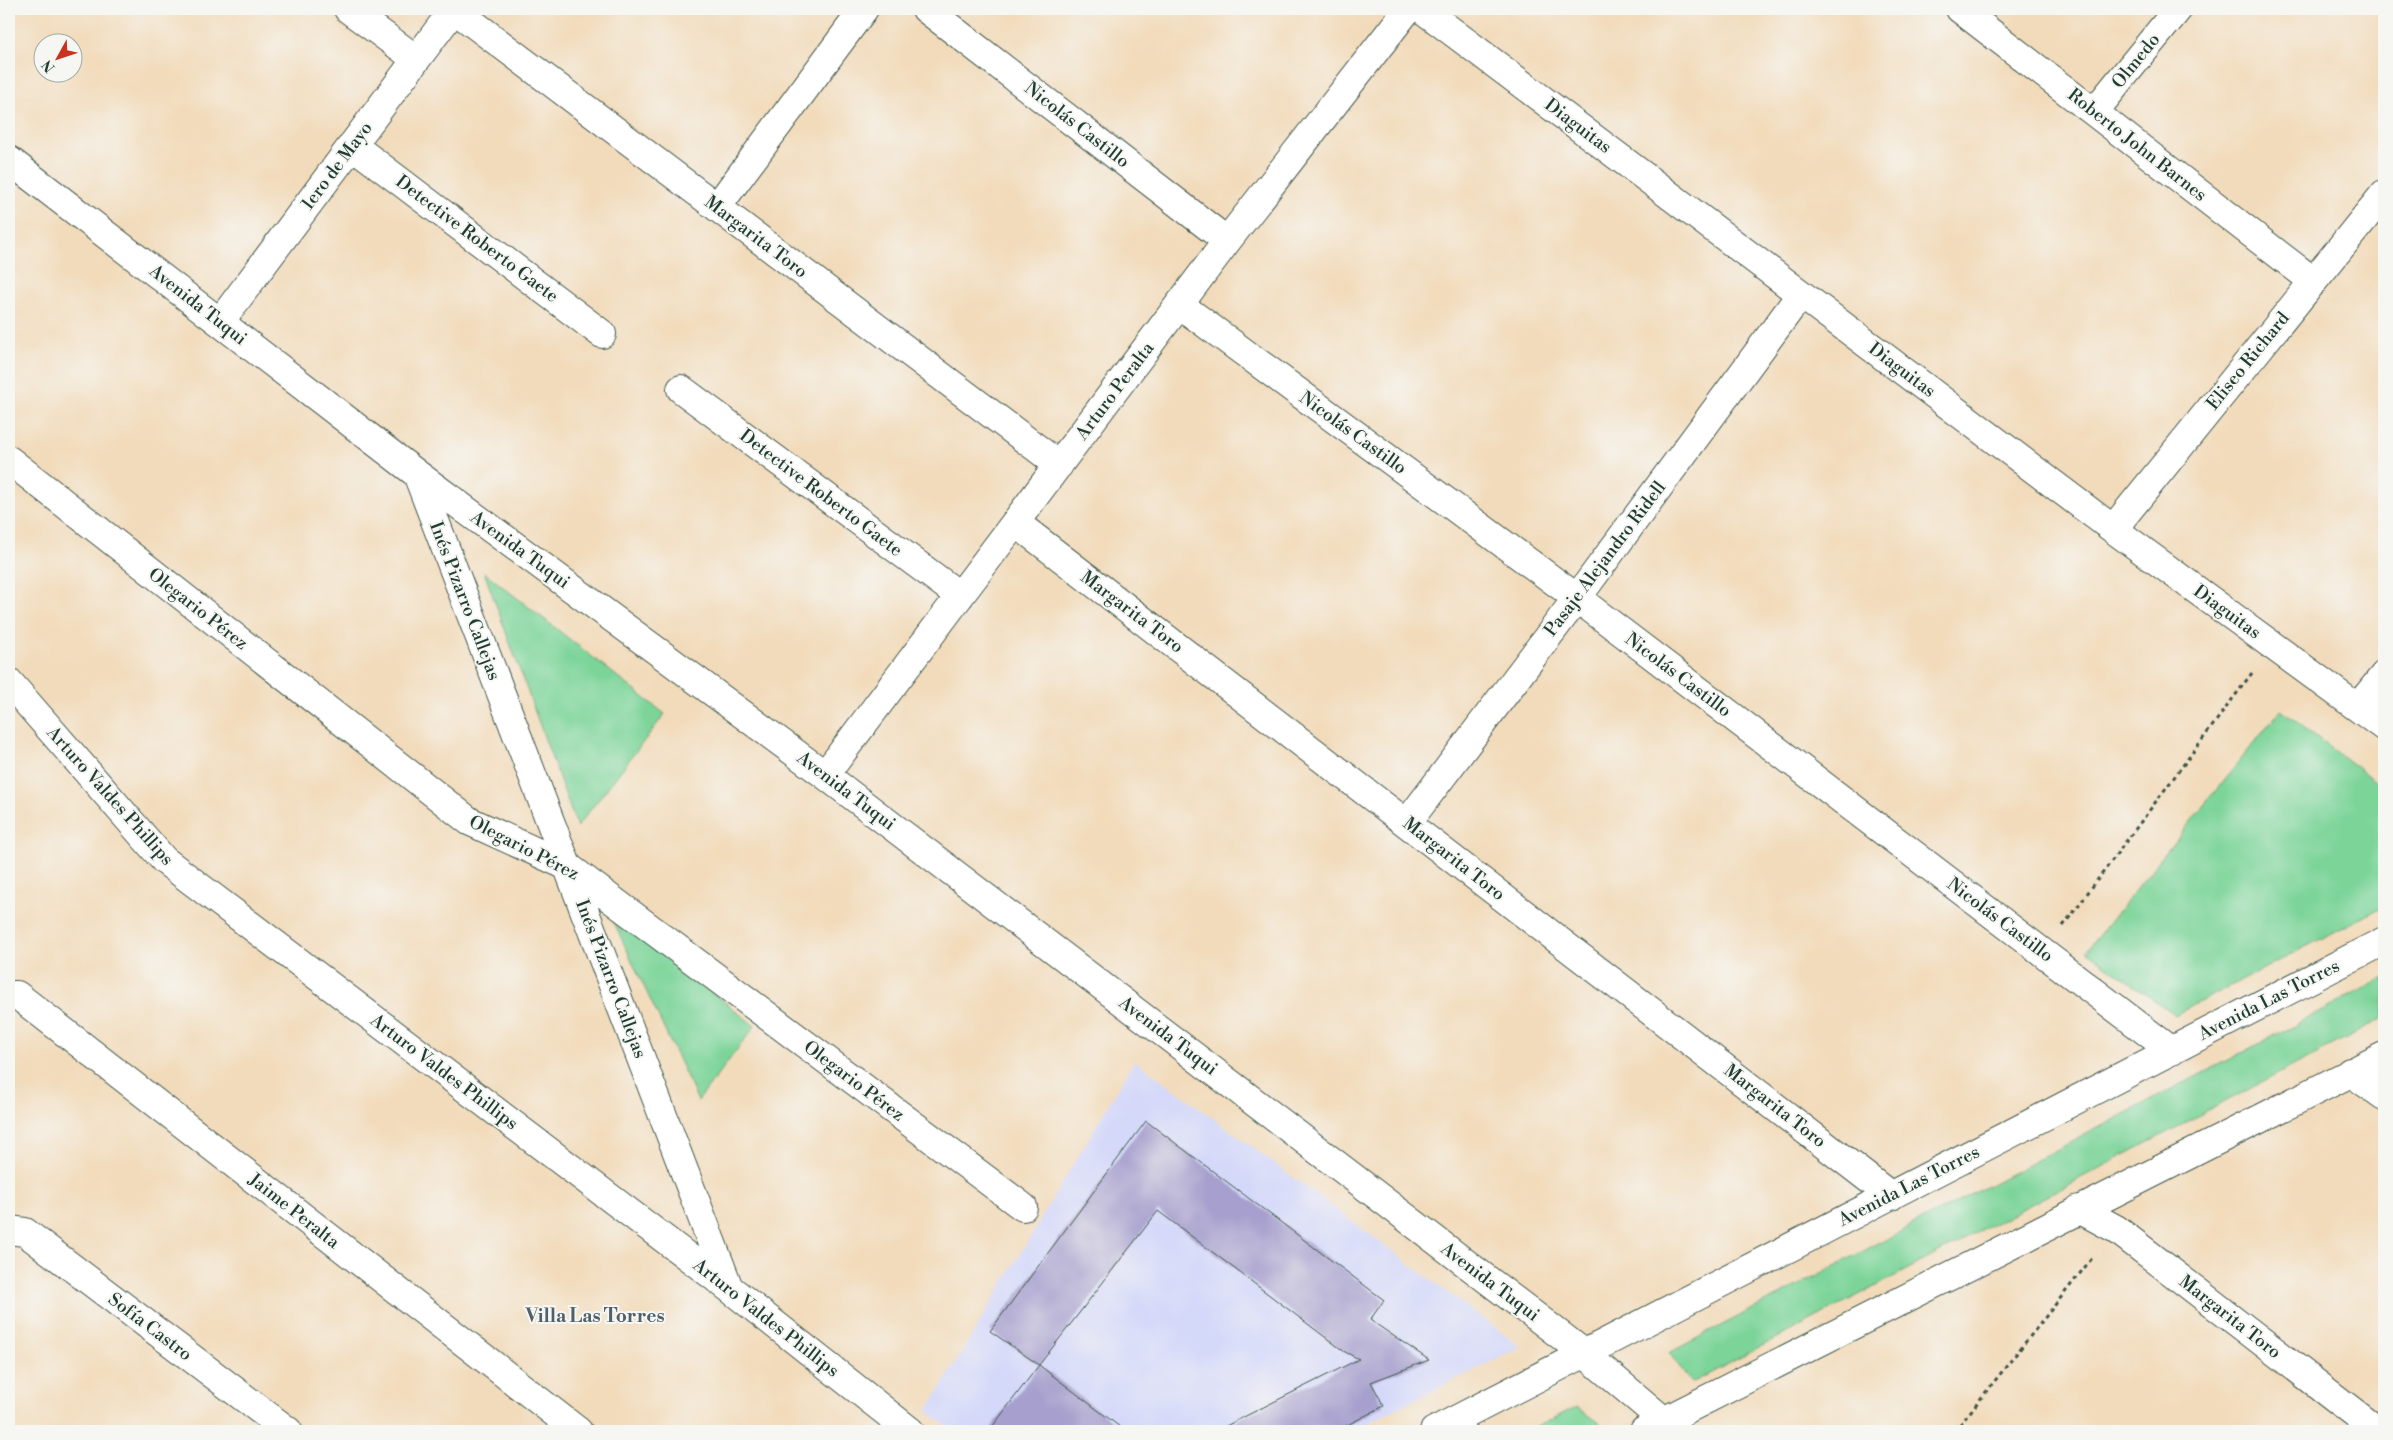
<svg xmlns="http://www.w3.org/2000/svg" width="2393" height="1440" font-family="'Libre Bodoni',serif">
<rect width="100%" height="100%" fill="#f6f6f2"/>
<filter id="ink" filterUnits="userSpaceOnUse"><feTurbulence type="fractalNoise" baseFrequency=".02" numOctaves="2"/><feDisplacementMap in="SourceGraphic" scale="10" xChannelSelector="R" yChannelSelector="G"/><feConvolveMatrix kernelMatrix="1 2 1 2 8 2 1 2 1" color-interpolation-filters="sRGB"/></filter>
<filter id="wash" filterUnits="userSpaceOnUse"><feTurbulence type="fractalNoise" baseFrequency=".0096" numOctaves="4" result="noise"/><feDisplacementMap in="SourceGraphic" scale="20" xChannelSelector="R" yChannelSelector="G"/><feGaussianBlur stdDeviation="1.12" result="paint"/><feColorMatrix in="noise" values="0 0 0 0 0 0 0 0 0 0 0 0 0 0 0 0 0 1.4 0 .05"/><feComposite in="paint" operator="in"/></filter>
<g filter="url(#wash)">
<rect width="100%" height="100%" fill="#f2dbbb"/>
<path fill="#d4d8f9" d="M1135 1060 1521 1347 1352 1431H953L927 1411Z"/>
<path fill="#7cd499" stroke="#4e8866" d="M484 572 665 714 577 827Z
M2281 710 2384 788V906L2175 1015 2086 951Z
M608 910 755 1026 698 1101Z
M2384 978V1018L1692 1383 1669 1353Z
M1576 1407 1602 1425 1591 1431H1529Z"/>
<g id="blocks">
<path fill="#a7a0ce" d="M1146 1121 1384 1300 1370 1320 1429 1360 1371 1382 1384 1406 1336 1431H1216L1359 1359 1345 1352 1158 1211 1039 1365 990 1331Z
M1039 1365 1120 1427 1117 1431H989Z"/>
</g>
</g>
<g filter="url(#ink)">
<use href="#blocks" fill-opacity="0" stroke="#3f5548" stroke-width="1"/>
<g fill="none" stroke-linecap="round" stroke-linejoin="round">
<defs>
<path id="minor" d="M348 9 416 59
M454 9 1059 465
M926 9 1227 241
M1422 9 2113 529 2384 727
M1960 9 2313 281
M2094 112 2178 9
M352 145 602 334
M9 160 417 474 825 775 1585 1354 1676 1431
M717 207 864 9
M1180 305 1577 598 2172 1051
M220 322 454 9
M681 389 960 596
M9 460 469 821 567 866 1023 1207
M417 474 729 1288
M1016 523 1891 1196
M2113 529 2384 194
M9 682 164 860 729 1288 910 1431
M2358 707 2384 675
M825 775 1227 241 1408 9
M1407 823 1577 598 1801 294
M9 995H17L578 1431
M2350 1072 2384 1096
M2079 1209 2116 1229 2378 1431
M9 1230 25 1232 288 1431
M1434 1431 2384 941
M1644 1431 2384 1056"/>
</defs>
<use href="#minor" stroke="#3f5548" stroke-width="30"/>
<path stroke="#3f5548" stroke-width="3" stroke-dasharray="4 4" stroke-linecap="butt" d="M2063 926 2252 673
M1955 1431 2093 1257"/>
<use href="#minor" stroke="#fff" stroke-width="28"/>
</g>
</g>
<g text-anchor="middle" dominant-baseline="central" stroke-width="4" stroke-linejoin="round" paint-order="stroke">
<g font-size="18" fill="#1f3d34" stroke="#f6f6f2">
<text transform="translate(2136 61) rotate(-51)">Olmedo</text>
<text transform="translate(1077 125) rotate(38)">Nicolás Castillo</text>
<text transform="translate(1578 126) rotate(37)">Diaguitas</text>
<text transform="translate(2137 145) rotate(38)">Roberto John Barnes</text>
<text transform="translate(337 166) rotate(-53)">1ero de Mayo</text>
<text transform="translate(756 237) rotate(37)">Margarita Toro</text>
<text transform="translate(477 239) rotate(37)">Detective Roberto Gaete</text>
<text transform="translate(198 305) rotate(38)">Avenida Tuqui</text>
<text transform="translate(2248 361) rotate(-51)">Eliseo Richard</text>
<text transform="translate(1902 370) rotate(37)">Diaguitas</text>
<text transform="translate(1115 391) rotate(-53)">Arturo Peralta</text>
<text transform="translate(1353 433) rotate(36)">Nicolás Castillo</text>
<text transform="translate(821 493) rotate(37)">Detective Roberto Gaete</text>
<text transform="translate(520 550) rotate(36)">Avenida Tuqui</text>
<text transform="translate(1605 559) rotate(-53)">Pasaje Alejandro Ridell</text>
<text transform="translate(465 601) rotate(69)">Inés Pizarro Callejas</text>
<text transform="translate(198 609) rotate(38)">Olegario Pérez</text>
<text transform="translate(1132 612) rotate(37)">Margarita Toro</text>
<text transform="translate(2227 612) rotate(36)">Diaguitas</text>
<text transform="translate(1678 675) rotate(37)">Nicolás Castillo</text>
<text transform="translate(846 791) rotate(37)">Avenida Tuqui</text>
<text transform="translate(110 796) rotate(48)">Arturo Valdes Phillips</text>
<text transform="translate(524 848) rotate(27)">Olegario Pérez</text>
<text transform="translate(1454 859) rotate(38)">Margarita Toro</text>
<text transform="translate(2000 920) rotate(37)">Nicolás Castillo</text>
<text transform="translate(611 979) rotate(69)">Inés Pizarro Callejas</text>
<text transform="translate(2269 1000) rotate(-27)">Avenida Las Torres</text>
<text transform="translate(1168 1036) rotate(37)">Avenida Tuqui</text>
<text transform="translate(444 1072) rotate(37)">Arturo Valdes Phillips</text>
<text transform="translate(854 1081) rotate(37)">Olegario Pérez</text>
<text transform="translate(1775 1106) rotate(38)">Margarita Toro</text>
<text transform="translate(1909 1186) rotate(-27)">Avenida Las Torres</text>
<text transform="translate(294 1211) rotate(38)">Jaime Peralta</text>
<text transform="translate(1490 1282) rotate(37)">Avenida Tuqui</text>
<text transform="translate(2230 1317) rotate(38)">Margarita Toro</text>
<text transform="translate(766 1318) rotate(38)">Arturo Valdes Phillips</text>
<text transform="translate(150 1327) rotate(37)">Sofía Castro</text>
</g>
<g font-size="19" font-weight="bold" fill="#4f606a" stroke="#f6f6f2">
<text x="595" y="1316">Villa Las Torres</text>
</g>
</g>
<rect width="2393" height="1440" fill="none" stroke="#f6f6f2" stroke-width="30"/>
<g transform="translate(58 58) rotate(230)"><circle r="24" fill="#f6f6f2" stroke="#a0aca6"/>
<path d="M0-4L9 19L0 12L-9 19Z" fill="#c8321e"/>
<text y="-8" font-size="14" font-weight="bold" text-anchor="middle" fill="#1f3d34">N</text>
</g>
</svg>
